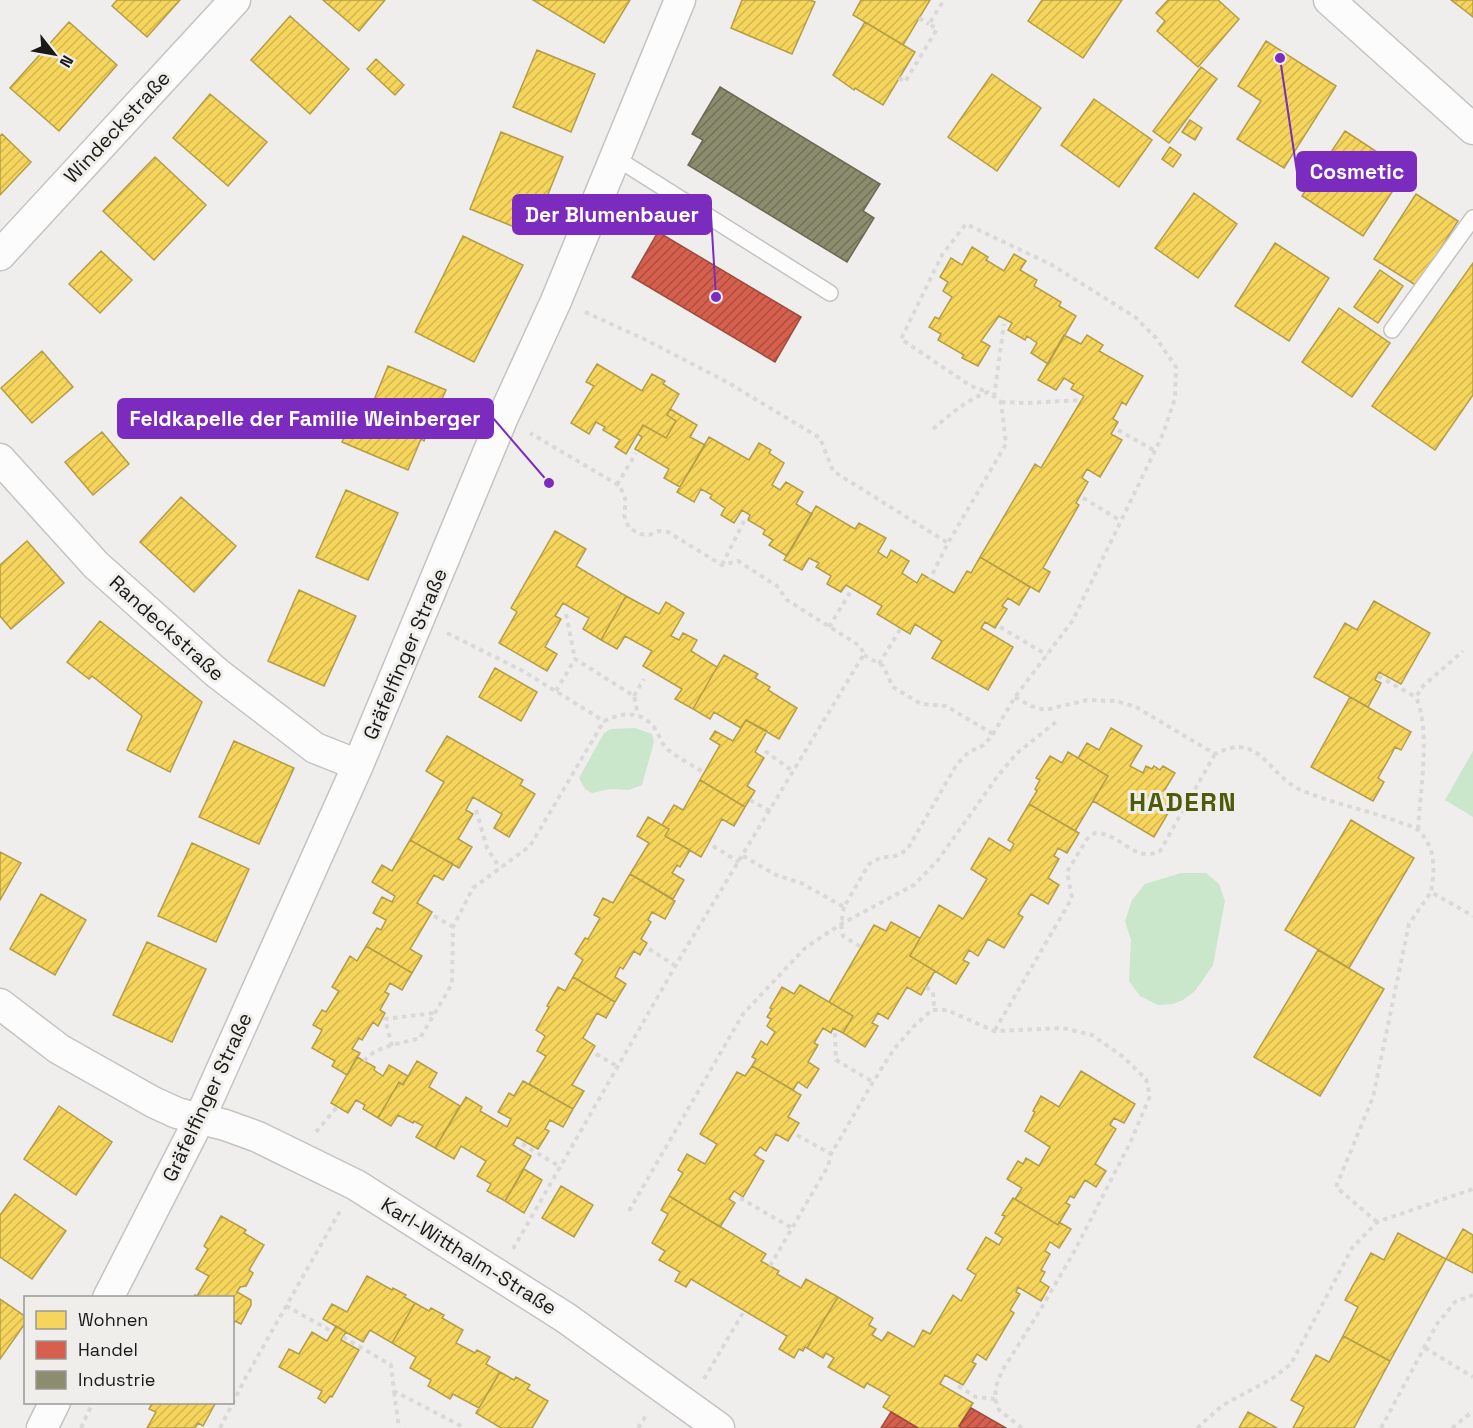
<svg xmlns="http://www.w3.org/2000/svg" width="1473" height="1428" font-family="'Space Grotesk',sans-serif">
<defs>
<pattern id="homes-hatch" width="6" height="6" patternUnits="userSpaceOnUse" patternTransform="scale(1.5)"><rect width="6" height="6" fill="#f6d55c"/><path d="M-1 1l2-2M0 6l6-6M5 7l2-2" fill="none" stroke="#d2b64f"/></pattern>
<pattern id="shops-hatch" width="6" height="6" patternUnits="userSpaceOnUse" patternTransform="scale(1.5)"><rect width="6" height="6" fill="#d6604d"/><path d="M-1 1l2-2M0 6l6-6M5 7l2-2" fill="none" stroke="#ad4e3f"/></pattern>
<pattern id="industry-hatch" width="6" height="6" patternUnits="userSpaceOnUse" patternTransform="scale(1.5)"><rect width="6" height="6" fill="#8c8c6e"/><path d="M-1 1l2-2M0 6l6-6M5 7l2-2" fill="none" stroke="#727259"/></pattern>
</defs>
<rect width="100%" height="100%" fill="#efeeec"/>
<path fill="#cae6cb" d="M635 728 652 734 654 742 642 785 629 790 610 789 592 793 585 789 579 778 604 733 611 729Z
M1473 751V817L1445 800Z
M1181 873H1206L1219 884 1225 901 1213 965 1195 991 1183 1000 1173 1004 1158 1005 1140 996 1129 981 1131 940 1125 921 1132 900 1145 884Z"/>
<path fill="url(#homes-hatch)" stroke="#b49d47" stroke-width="1.5" d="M117 0H180L147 37 112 6Z
M323 0H385L359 31Z
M533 0H630L604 43Z
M742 0H810L815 2 792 54 731 28Z
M861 0H930L903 45 853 15Z
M1042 0H1122L1083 58 1028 21Z
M1168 0H1218L1239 19 1198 67 1157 31 1165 21 1156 13Z
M1451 0H1473V17L1468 13Z
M290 16 349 69 310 114 251 60Z
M69 22 117 65 59 131 10 88Z
M865 22 915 52 883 105 855 88 854 90 833 75Z
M1266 41 1336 86 1284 168 1237 139 1261 101 1238 86Z
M537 50 595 74 571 132 513 107Z
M376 59 404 85 395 95 367 69Z
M1201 67 1217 79 1169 143 1153 131Z
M992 74 1041 108 997 171 948 137Z
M210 94 267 142 228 186 173 138Z
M1094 99 1152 140 1119 187 1061 145Z
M1190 120 1202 128 1195 140 1182 132Z
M1345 131 1406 171 1363 236 1302 196Z
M501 132 563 157 532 234 470 209Z
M2 134 31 162 0 195V136Z
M1170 147 1181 155 1173 167 1162 159Z
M155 157 206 205 154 260 103 211Z
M1194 193 1237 224 1198 278 1155 248Z
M1416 194 1458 221 1417 286 1374 259Z
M463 236 523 265 474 362 415 332Z
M1275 243 1329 278 1289 341 1235 306Z
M972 247 988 257 986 260 1004 271 1014 254 1026 261 1020 270 1037 280 1034 286 1061 302 1059 306 1076 316 1048 364 1031 353 1037 343 1027 336 1025 340 1008 330 1012 323 999 316 981 341 990 346 978 366 962 358 964 355 938 340 941 334 929 327 935 317 939 319 952 297 943 291 948 282 940 277 951 258 962 265Z
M101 251 132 280 100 313 69 284Z
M1473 263V395L1435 450 1372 406Z
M1380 270 1403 286 1378 323 1354 307Z
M1339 308 1390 343 1352 397 1302 362Z
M1064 335 1081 344 1087 335 1103 345 1099 351 1143 376 1126 405 1122 402 1113 419 1118 422 1111 434 1122 440 1100 477 1087 469 1082 478 1088 482 1076 503 1079 505 1043 568 1050 572 1039 592 980 557 1035 464 1041 468 1084 396 1071 389 1074 384 1064 378 1056 390 1038 380Z
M42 351 73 387 32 423 1 388Z
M597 364 642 391 652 374 665 381 663 384 679 394 667 415 676 421 666 438 643 425 626 454 615 447 620 440 603 430 605 427 596 422 589 434 571 423 594 386 586 382Z
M388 366 446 390 424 441 421 439 408 470 342 442 359 402 371 407Z
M670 409 697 425 690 437 705 445 680 487 664 478 669 469 635 449 642 437 638 434 643 425 666 438 676 421 667 415Z
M102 432 129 464 93 495 65 462Z
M709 437 749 460 759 443 771 450 769 453 784 463 772 485 780 490 786 482 803 492 796 504 812 514 787 556 769 545 773 540 763 534 765 530 748 520 750 515 742 510 734 523 721 515 725 508 710 498 712 495 701 489 694 502 677 492Z
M346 490 398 513 368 580 316 557Z
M181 497 236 546 194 592 140 542Z
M816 506 855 529 859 523 886 538 878 552 887 558 891 550 909 561 902 573 917 583 922 574 954 593 967 571 971 573 980 557 1030 587 1019 605 1008 598 1002 606 1007 609 995 628 985 622 981 628 1013 647 988 690 932 658 942 641 915 624 910 634 877 614 882 606 846 585 841 592 827 584 831 576 816 567 819 563 809 558 802 570 784 560Z
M555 531 586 549 576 566 626 596 601 640 583 629 589 618 563 603 555 616 561 619 545 647 557 654 547 671 499 643 517 612 511 608Z
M27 541 64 583 11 629 0 616V565Z
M299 590 356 616 324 686 268 661Z
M626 596 659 614 666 602 684 613 671 636 679 640 683 633 697 640 691 651 717 667 693 709 675 699 682 689 643 666 652 651 625 636 617 649 601 640Z
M1374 601 1430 633 1401 684 1379 672 1375 680 1381 683 1368 707 1314 677 1345 623 1357 630Z
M100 621 202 702 170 772 127 750 142 716 92 676 89 679 67 662Z
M724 655 758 674 755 678 770 687 768 690 797 708 779 739 746 720 741 728 714 712 710 719 693 709Z
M495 668 537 692 521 721 479 697Z
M1350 697 1411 732 1401 750 1395 747 1391 755 1378 778 1384 782 1373 801 1311 767Z
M746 720 767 731 755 752 764 758 747 786 755 791 745 807 700 780 720 745 710 739 715 731 733 741Z
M1111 728 1142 746 1130 766 1143 773 1146 766 1152 769 1154 766 1160 770 1163 766 1175 773 1164 791 1177 798 1154 837 1093 801 1108 776 1078 758 1087 743 1099 750Z
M447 736 523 780 520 785 535 794 509 837 494 828 502 814 473 797 466 810 473 814 458 839 472 847 459 868 410 840 444 782 426 771Z
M234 741 294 768 259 844 199 817Z
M1068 752 1108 776 1075 831 1029 804 1037 791 1035 789 1040 780 1036 778 1050 756 1062 763Z
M700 780 745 807 734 826 722 819 701 857 665 836 669 829 662 825 674 805 683 810Z
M1029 804 1079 833 1067 853 1058 848 1054 856 1059 859 1048 878 1059 885 1048 904 1031 894 1018 914 1023 917 1004 948 988 939 978 956 969 950 963 960 969 963 956 984 910 956 939 905 963 919 987 879 971 869 989 838 1010 851 1014 844 1008 840Z
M648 817 669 829 665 836 690 850 680 867 677 865 672 873 684 880 673 899 630 874 649 843 637 836Z
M1351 820 1414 858 1349 968 1285 930Z
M410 840 453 864 443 880 434 875 417 903 432 912 410 949 422 956 412 973 366 946 377 928 381 930 386 920 373 913 382 897 392 902 395 896 372 882 382 865 392 871Z
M192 843 249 869 216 942 158 916Z
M0 852 21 863 0 900Z
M630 874 675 901 665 919 652 912 648 920 651 922 641 939 647 943 640 955 634 951 623 969 620 967 615 977 626 984 615 1002 573 977 583 960 575 954 585 938 588 939 600 918 594 915 603 898 613 903Z
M41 894 86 920 55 975 10 949Z
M891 922 920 938 910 956 935 971 921 995 907 987 888 1019 878 1013 872 1023 878 1026 865 1047 843 1033 853 1016 829 1002 874 925 886 931Z
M147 942 206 969 172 1042 113 1015Z
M366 946 412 973 402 990 390 983 385 992 389 994 380 1010 385 1013 378 1026 373 1022 362 1040 359 1038 352 1049 360 1053 347 1075 332 1066 335 1061 312 1048 322 1030 313 1025 322 1010 326 1012 339 991 332 987 350 956 357 961Z
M1318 950 1384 989 1320 1096 1254 1057Z
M573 977 615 1002 606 1018 597 1013 583 1038 595 1046 572 1085 584 1091 573 1109 529 1084 546 1056 537 1051 545 1036 536 1030 549 1007 547 1006 558 987 565 991Z
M800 985 853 1016 843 1033 833 1028 831 1033 823 1028 814 1043 818 1045 808 1062 819 1069 807 1088 798 1082 793 1090 752 1066 756 1059 752 1057 761 1041 767 1045 775 1032 767 1026 771 1019 767 1017 772 1009 770 1008 782 987 794 994Z
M357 1057 375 1067 374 1070 383 1076 389 1065 408 1076 403 1085 399 1082 378 1118 363 1109 365 1105 356 1100 348 1113 331 1103Z
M417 1061 437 1073 429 1087 460 1106 435 1148 416 1137 423 1126 414 1121 413 1123 398 1115 391 1126 378 1118 399 1082 403 1085Z
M752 1066 801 1095 788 1117 799 1123 788 1141 776 1134 766 1151 760 1147 754 1155 764 1161 743 1197 734 1191 729 1199 735 1203 720 1227 669 1196 683 1173 678 1170 687 1154 705 1164 717 1144 700 1134 737 1072 745 1076Z
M1081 1071 1135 1104 1124 1123 1114 1118 1110 1125 1116 1129 1095 1164 1106 1171 1096 1187 1085 1180 1074 1198 1070 1196 1066 1203 1070 1205 1058 1225 1015 1199 1022 1188 1007 1179 1018 1161 1023 1164 1026 1158 1039 1166 1050 1147 1025 1131 1035 1112 1033 1111 1041 1096 1059 1107Z
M523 1081 573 1109 563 1127 550 1120 545 1129 549 1131 538 1149 517 1137 513 1145 531 1156 505 1201 487 1191 491 1184 477 1176 486 1161 461 1146 454 1159 435 1148 466 1097 482 1107 480 1111 507 1127 511 1119 498 1112 509 1093 514 1096Z
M59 1106 112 1142 76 1195 24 1159Z
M524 1169 542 1180 524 1213 505 1201Z
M561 1186 593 1205 574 1237 542 1218Z
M15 1194 66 1231 32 1279 0 1257V1215Z
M669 1196 766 1254 761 1261 779 1271 777 1274 801 1288 806 1279 838 1297 807 1348 805 1347 803 1351 799 1349 794 1358 779 1349 787 1336 691 1279 686 1287 675 1281 680 1272 659 1260 665 1251 652 1243 668 1214 661 1210Z
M1013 1198 1058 1225 1059 1222 1071 1229 1059 1248 1050 1242 1045 1251 1050 1254 1041 1270 1045 1272 1040 1281 1049 1287 1041 1301 1018 1287 1016 1292 1020 1294 1010 1310 1014 1313 986 1360 977 1354 972 1362 976 1364 963 1385 945 1375 940 1384 973 1403 959 1426 962 1428H918L883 1407 890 1396 867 1383 864 1388 828 1367 834 1358 826 1353 823 1358 807 1348 838 1297 873 1318 869 1325 876 1329 872 1335 882 1341 888 1332 914 1347 923 1330 930 1334 953 1295 961 1301 976 1275 967 1269 986 1237 999 1245 1003 1238 995 1233 1005 1216 1002 1215Z
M221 1216 246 1230 244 1233 264 1245 249 1270 253 1273 246 1286 240 1287 237 1292 251 1300V1305L241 1324 235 1321 232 1326V1298H193L195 1295 197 1296 209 1276 196 1269 208 1249 204 1246Z
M1463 1229 1473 1235V1273L1446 1259Z
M1398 1233 1446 1259 1390 1361 1343 1336 1358 1307 1345 1300 1371 1253 1384 1260Z
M367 1276 392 1290 393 1288 406 1295 404 1297 415 1303 392 1343 370 1330 363 1342 323 1319 332 1304 347 1312Z
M0 1299 26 1317V1322L0 1359Z
M415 1303 429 1311 431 1308 444 1315 442 1318 463 1330 456 1343 475 1353 477 1350 490 1357 486 1364 500 1372 479 1408 453 1394 450 1399 428 1386 431 1380 410 1368 416 1357 392 1343Z
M336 1326 346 1332 341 1340 359 1350 332 1397 330 1396 325 1403 318 1398 322 1391 279 1367 289 1349 299 1354 312 1332 327 1341Z
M1343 1336 1390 1361 1354 1428H1293L1304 1407 1291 1400 1316 1355 1329 1362Z
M500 1372 514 1380 516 1377 530 1385 527 1389 548 1401 532 1428H501L476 1413Z
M153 1402H216L203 1426 198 1423 195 1428H147L156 1412 149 1409Z
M1248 1412 1277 1428H1239Z"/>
<path fill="url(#shops-hatch)" stroke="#9d4b3d" stroke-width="1.5" d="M658 232 801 317 775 362 632 277Z
M971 1408 1006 1428H962L959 1426Z
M891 1412 918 1428H881Z"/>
<path fill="url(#industry-hatch)" stroke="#6a6a54" stroke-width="1.5" d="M720 87 880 184 863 211 874 218 847 262 688 165 703 140 692 134Z"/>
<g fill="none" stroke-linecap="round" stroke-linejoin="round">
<defs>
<path id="lane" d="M616 158 830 293
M1392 330 1473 218"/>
<path id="street" d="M1329 0 1473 129
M0 255 235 0
M0 459 96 565 217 673 315 748 358 765
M0 1004 59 1049 153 1102 177 1113 225 1125 258 1137 356 1185 566 1318 719 1428
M108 1298 199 1120 358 765 503 417 556 301 680 0
M42 1428 55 1402"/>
</defs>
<use href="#lane" stroke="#c4c3c2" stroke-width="18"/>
<use href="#street" stroke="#c4c3c2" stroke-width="33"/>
<path stroke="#d9d9d8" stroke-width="4" stroke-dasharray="4.5 4.5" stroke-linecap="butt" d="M919 18 929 24
M899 78 905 82 937 29 929 24 944 0
M585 312 646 340 727 382 820 438 833 471 948 543 930 579
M994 397 1004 324
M1001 402 1028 403 1082 400
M933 429C951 414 966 400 988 392L1001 402 1006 444 948 543
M1118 430 1155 451
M617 485 636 453
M1083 498 1121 521
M722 565 744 521
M566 614 575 659
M829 627 851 591
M1000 627 1047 655
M447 633 523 671 604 721C621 713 638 710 652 725 659 732 660 742 667 749 678 758 692 765 703 772
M864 655 883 666 893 687 921 704 946 706 993 734
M879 664 901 628
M1378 676 1416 697
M556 691 575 659 634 696 638 715
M634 696 644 679
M1015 697 1031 706 1045 710 1087 700 1116 701 1136 707 1215 754C1261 730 1267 776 1303 791 1334 804 1368 810 1399 822 1406 825 1415 826 1420 832 1436 849 1435 870 1431 892L1473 916
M765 751 794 772
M750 800 770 811
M476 810 487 848 500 868
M1418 829C1420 792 1431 731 1416 697L1423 686 1463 651
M713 846 739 862
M743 856 776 875 801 883 844 907 869 864 880 858 895 856 907 850 957 764 969 752 984 745 993 734 1015 697 1073 620 1163 434 1175 398 1176 367 1156 338 1135 317 1052 265 966 224 942 255 901 339 971 386 988 392
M844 907 841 924 843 936 861 947
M434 916 453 927
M649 949 676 966
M926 987 933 992 934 1003 932 1010
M995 1030 1072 898 1067 872 1087 839 1095 833C1120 832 1134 864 1160 851L1215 754
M835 1033 836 1060 873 1082
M392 1046 385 1019 434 1013
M596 1054 617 1066
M364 1061C377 1045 401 1044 420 1038L452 984 453 927 473 888 530 846 604 721
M316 1132 337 1107
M797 1135 831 1154
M522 1144 559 1166
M740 1198 792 1228
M629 1211 743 1014 805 948 841 924 914 885 938 860 997 777 1017 753 1056 722
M1377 1222 1336 1187 1373 1097 1409 924 1431 892
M513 1249 680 958 864 654 860 646 787 600 777 586 738 561 722 565 668 532 658 531 649 535 641 534 629 528 624 515 626 501 620 486 530 433
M770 1266 828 1166 831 1154 873 1082 894 1049 914 1026 932 1010H947L994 1031 1063 1028 1092 1035 1122 1056 1146 1079 1150 1096 1131 1141 1074 1252 1039 1312 1002 1371 996 1386 995 1399 999 1410 1022 1428
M286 1306 333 1332
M343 1337 391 1365 394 1391 465 1428
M1425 1348 1473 1377
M704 1379 744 1311
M958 1386 976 1397 995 1399
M394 1392 399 1428
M81 1428 93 1402
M220 1428 246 1377 340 1211
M638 1428 647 1414
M1197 1428 1223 1405 1273 1378 1291 1364 1352 1248 1377 1222 1473 1189
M1381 1428 1437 1324 1455 1302 1473 1295
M1452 1428 1473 1411"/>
<use href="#lane" stroke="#fdfcfc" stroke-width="15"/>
<use href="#street" stroke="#fdfcfc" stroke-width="30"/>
</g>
<g text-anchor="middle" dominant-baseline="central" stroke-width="6" stroke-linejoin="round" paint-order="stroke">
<g font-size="20" fill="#191917" stroke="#f0eeeb">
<text transform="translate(117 127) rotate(-47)">Windeckstraße</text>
<text transform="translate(167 628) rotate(42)">Randeckstraße</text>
<text transform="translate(405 654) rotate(-67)">Gräfelfinger Straße</text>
<text transform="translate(207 1097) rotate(-65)">Gräfelfinger Straße</text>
<text transform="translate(469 1256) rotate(32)">Karl-Witthalm-Straße</text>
</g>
<g font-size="26" font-weight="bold" letter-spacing="1.5" fill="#4e5b0a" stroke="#f0eeeb">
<text x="1183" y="802">HADERN</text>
</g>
</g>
<path fill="none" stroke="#7b2cbf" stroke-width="2" d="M1280 58L1297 172M716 297L711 215M549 483L493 418"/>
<g fill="#7b2cbf" stroke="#f0eeeb" stroke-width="2">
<circle cx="1280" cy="58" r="6"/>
<circle cx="716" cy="297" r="6"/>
<circle cx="549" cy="483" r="6"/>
</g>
<g fill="#7b2cbf" stroke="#7b2cbf" stroke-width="2">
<rect x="1297" y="152" width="119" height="39" rx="6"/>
<rect x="513" y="195" width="198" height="39" rx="6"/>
<rect x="118" y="399" width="375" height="39" rx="6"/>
</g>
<g font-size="21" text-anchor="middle" font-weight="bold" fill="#fff">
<text x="1357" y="179">Cosmetic</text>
<text x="612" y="222">Der Blumenbauer</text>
<text x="305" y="426">Feldkapelle der Familie Weinberger</text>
</g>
<rect x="24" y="1296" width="210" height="108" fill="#f0eeeb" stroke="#9a9996" stroke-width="1.5"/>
<rect x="36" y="1311" width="30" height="18" fill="#f6d55c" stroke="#9a9996" stroke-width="1.5"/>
<text x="78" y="1326" font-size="18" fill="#191917">Wohnen</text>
<rect x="36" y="1341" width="30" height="18" fill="#d6604d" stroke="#9a9996" stroke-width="1.5"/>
<text x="78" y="1356" font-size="18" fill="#191917">Handel</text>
<rect x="36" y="1371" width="30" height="18" fill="#8c8c6e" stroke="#9a9996" stroke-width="1.5"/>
<text x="78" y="1386" font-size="18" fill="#191917">Industrie</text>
<g transform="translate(54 54) rotate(121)" stroke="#f0eeeb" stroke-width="4.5" paint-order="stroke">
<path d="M0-4.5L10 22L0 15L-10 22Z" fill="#191917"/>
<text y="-9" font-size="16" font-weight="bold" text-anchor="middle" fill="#191917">N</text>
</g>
</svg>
